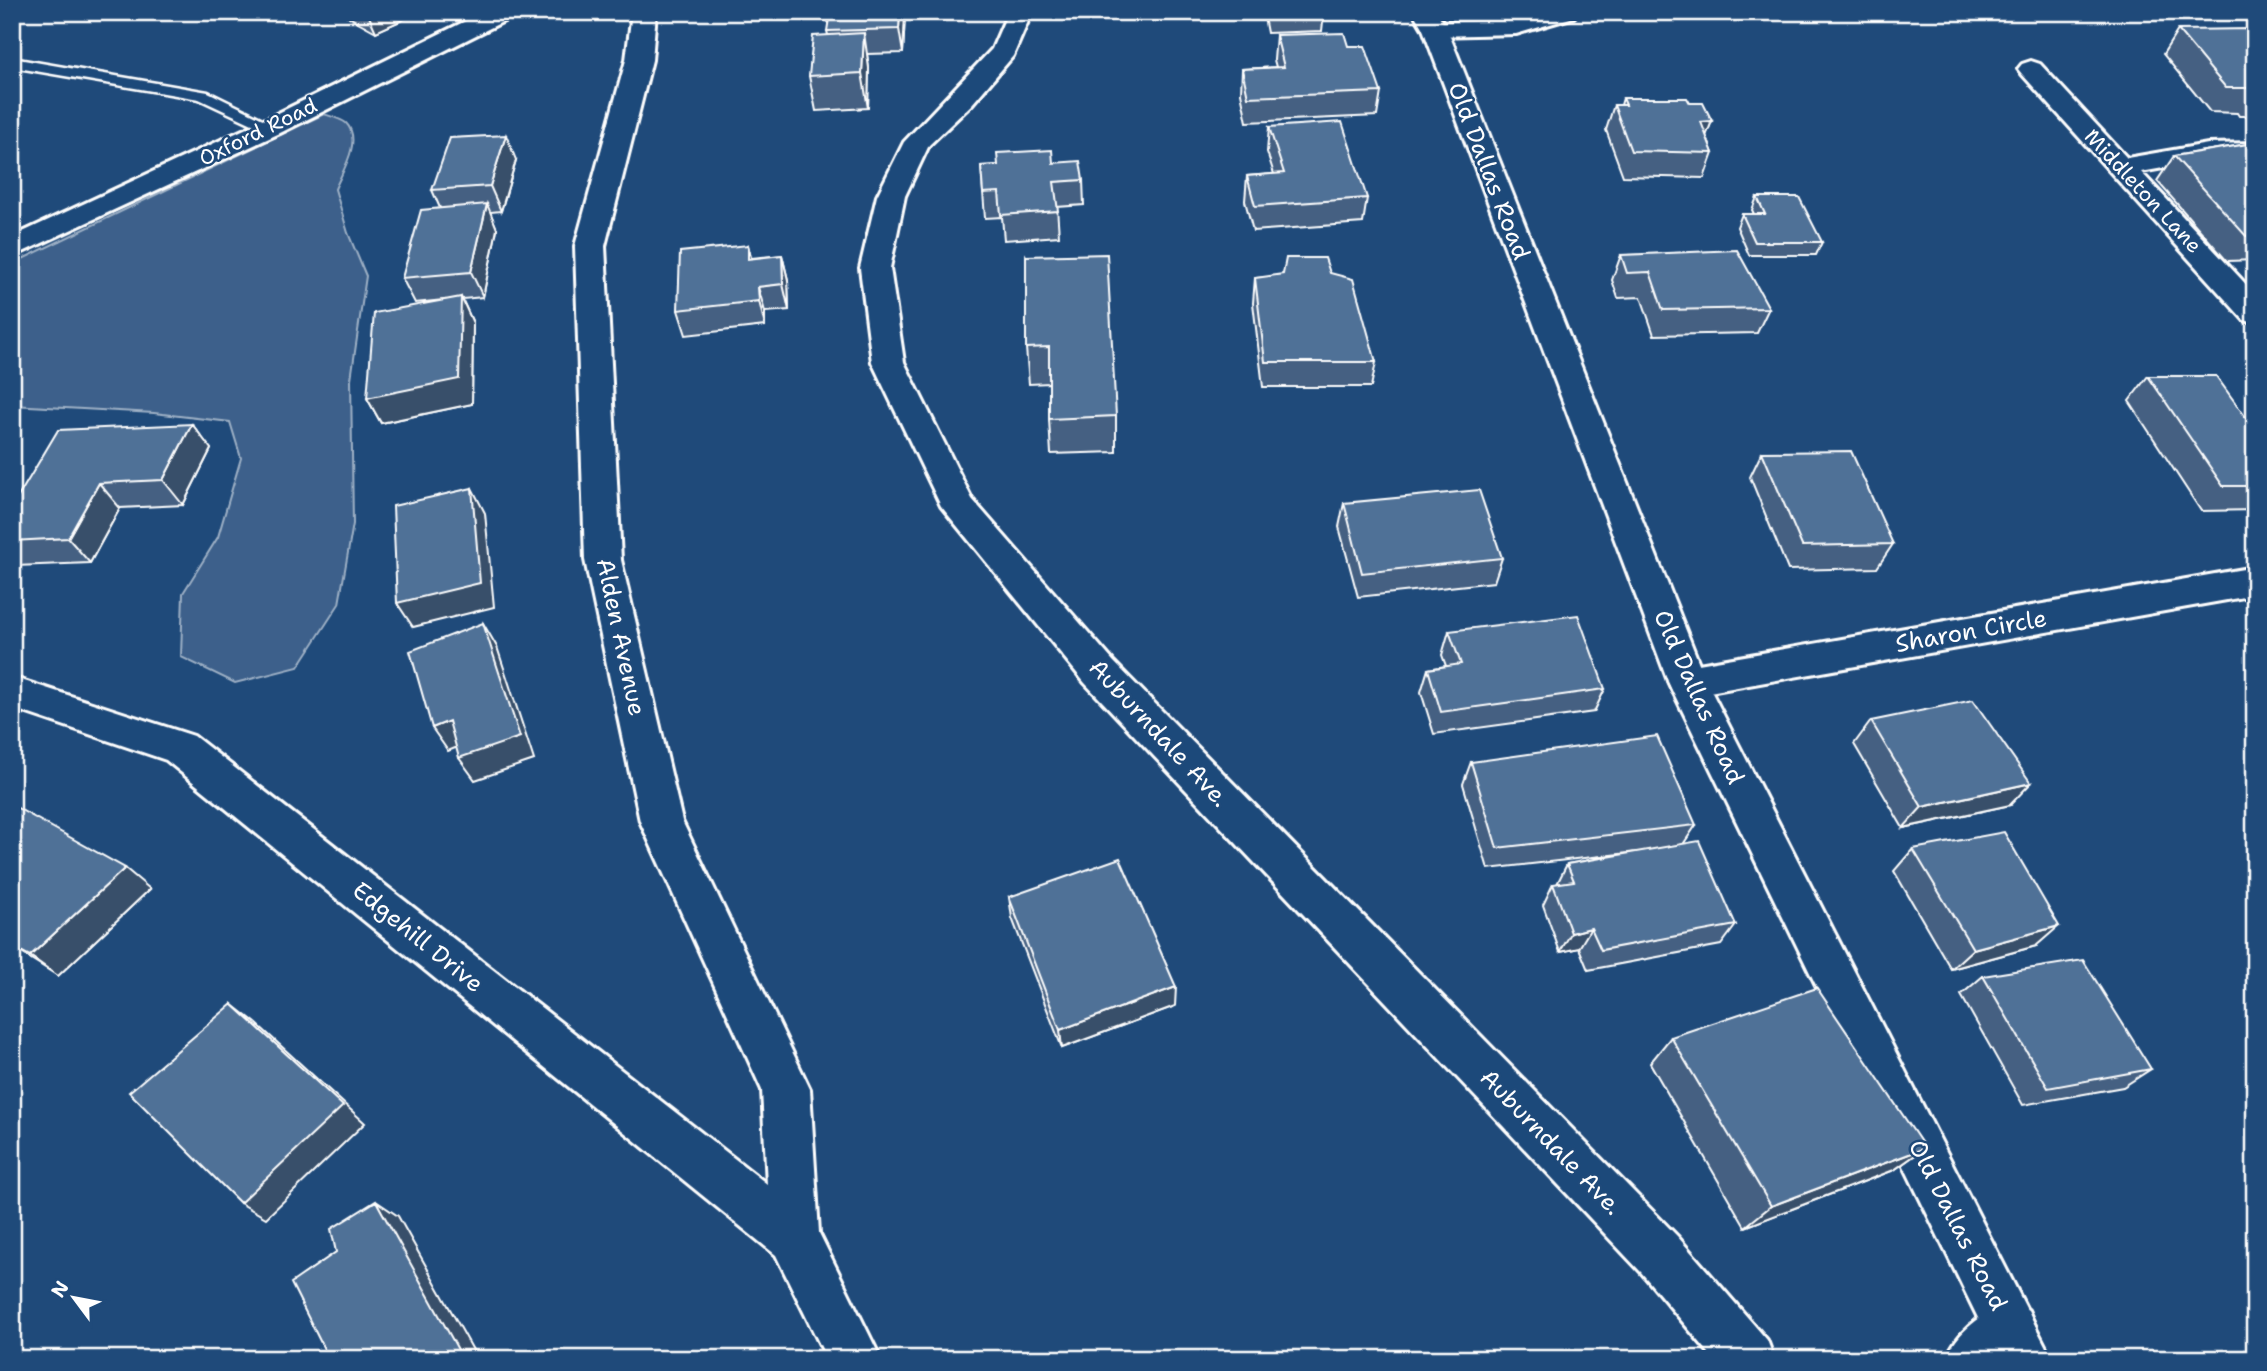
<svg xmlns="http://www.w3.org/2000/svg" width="2267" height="1371" font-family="'Shantell Sans',sans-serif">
<rect width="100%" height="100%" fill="#1f4a7a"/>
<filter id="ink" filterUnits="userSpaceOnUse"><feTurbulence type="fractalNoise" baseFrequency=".0143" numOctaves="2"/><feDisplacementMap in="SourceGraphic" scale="14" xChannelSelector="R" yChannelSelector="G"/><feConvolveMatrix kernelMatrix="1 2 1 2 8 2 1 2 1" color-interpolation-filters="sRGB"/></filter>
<g filter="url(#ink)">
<path fill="#3c618b" stroke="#9eb0c5" stroke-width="2" d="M324 114C330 116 341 119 346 123 363 140 342 172 335 189L348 233 366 276 351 379 353 524 339 604 298 667 235 683 181 657 183 593 218 537 241 458 230 422 154 413 12 405V264Z"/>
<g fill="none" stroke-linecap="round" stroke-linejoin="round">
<defs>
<path id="service" d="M12 58 208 92 279 127 277 130H265L199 99 12 67Z"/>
<path id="minor" d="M484 12H515L512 17 280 133 12 257V237L262 121Z
M632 12H656L652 60 605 246 621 560 682 821 810 1089 819 1233 881 1359H827L776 1255 166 760 12 708V677L194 736 767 1184 762 1090 640 821 585 560 575 246 626 60Z
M1008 12H1032L1013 56 972 104 929 145 905 196 890 268 904 362 972 499 1113 661 1677 1236 1767 1340 1774 1359H1714L1641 1272 1085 683 941 506 872 362 860 268 877 196 904 142 992 49Z
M1539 12H1577L1574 17 1516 34 1435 36 1426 34 1423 29 1426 24 1435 22 1514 20Z
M2031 61 2040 64 2127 158 2208 144 2255 143V159L2208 160 2141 172 2255 294V323L2244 320 2022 74 2018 69 2022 64Z
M2255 567V595L1687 696 1673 692 1668 681 1673 670 1687 666Z
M2010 1302 2028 1310 2036 1328 2028 1346 2014 1359H1946C1957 1331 1983 1313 2010 1302Z"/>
<path id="tertiary" d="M1413 12H1437L1447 29 1706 681 2052 1359H1998L1668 681 1423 29Z"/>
</defs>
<use href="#service" stroke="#fff" stroke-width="5"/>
<use href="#minor" stroke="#fff" stroke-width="6"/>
<use href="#tertiary" stroke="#fff" stroke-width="6"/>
<use href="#service" fill="#1f4a7a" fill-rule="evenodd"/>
<use href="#minor" fill="#1f4a7a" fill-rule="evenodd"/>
<use href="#tertiary" fill="#1f4a7a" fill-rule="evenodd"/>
</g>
<path fill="#456182" stroke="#fff" stroke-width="2" d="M340 12H417L418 13 376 32Z
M1263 12H1324L1322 31 1267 33Z
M905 15 903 53 867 54 869 68 868 108 816 111 809 76 828 35 827 31Z
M2178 30 2255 32V116H2239L2237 113 2210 112 2163 54Z
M1276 35 1348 46 1381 92 1377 116 1247 122 1241 93 1242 69 1276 67 1274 60Z
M1623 98 1690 103 1712 121 1706 136 1713 153 1704 178 1623 176 1606 130 1614 105H1621Z
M1269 127 1367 198 1363 223 1253 231 1245 201 1247 176 1274 174 1267 152Z
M2255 143V260L2227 261 2157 181 2174 156Z
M516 160 501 211 490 212 497 229 483 297 462 299 473 323 472 404 381 423 367 398 444 300 415 303 402 278 440 208 432 190Z
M1053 163 1083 180 1084 205 1057 207 1059 236 1004 240 1002 217 985 218 981 166Z
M1757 197 1822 242 1816 255H1749L1737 227 1742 214H1754L1752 210Z
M748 245 751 258 782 255 788 280 789 310 765 312V326L686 335 678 310Z
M1621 255 1769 308 1757 333 1654 335 1641 297 1618 298 1612 280Z
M1026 256 1116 416V452L1051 454 1049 419V383L1029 384 1026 348Z
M1330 273 1376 362 1371 387H1263L1253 303 1255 278Z
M2148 376 2255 430V510L2201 511 2129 401Z
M192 424 211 449 183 505 120 508 90 563 15 566 12 564V507Z
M1762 452 1893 544 1877 568 1788 570 1750 477Z
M1344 503 1502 558 1494 582 1358 597 1339 527Z
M1449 631 1605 689 1594 712 1434 734 1421 692 1428 669 1446 666 1442 655Z
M1871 721 2010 805 1903 828 1854 744Z
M1471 762 1696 825 1684 843 1736 925 1721 945 1588 970 1579 948 1560 952 1543 905 1553 884H1557L1567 864 1637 852 1488 869 1463 784Z
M12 805 150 889 58 976 12 947Z
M1913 849 2036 946 1951 969 1894 871Z
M1009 897 1175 1006 1062 1048 1012 918Z
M1983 976 2151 1069 2123 1087 2023 1105 1961 995Z
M1671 1037 1925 1148 1894 1170 1745 1227 1650 1063Z"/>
<path fill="#384f6a" stroke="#fff" stroke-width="2" d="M367 12H417L418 13 376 32Z
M900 12H905V15L903 53 899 29Z
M864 33 869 68 868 108 862 73Z
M1712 121 1702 146 1701 122Z
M506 135 516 160 501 211 490 186Z
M487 204 497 229 483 297 471 272Z
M748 245 754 270 748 259Z
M782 255 788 280 789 310 783 284Z
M758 287 765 312V326L759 301Z
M461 297 473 323 472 404 381 423 367 398Z
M192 424 211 449 183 505 163 480Z
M99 483 120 508 90 563 68 538Z
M472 488 485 513 494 607 413 627 397 603Z
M483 623 497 647 534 760 475 780 459 758Z
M449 721 465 744 448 751 432 728Z
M2031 783 2010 805 1903 828 1922 807Z
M125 868 150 889 58 976 30 956Z
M2059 926 2036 946 1951 969 1973 949Z
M1591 928 1579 948 1560 952 1571 933Z
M1176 987 1175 1006 1062 1048 1060 1030Z
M232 1004 256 1023 365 1123 266 1218 240 1203Z
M1925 1148 1894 1170 1745 1227 1771 1206Z
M376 1201 398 1216 478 1359H456Z"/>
<path fill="#507197" stroke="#fff" stroke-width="2" d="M830 12H900L899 29 827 31Z
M2252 29 2255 32V90L2254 88H2226L2178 30Z
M864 33 862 73 809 76 813 36Z
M1344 33 1348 46H1365L1381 92 1248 97 1242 69 1284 67 1276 35Z
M1623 98H1687L1690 103H1703L1712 121 1701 122 1713 153 1631 151 1614 105H1626Z
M1342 122 1367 198 1255 206 1247 176 1284 173 1269 127Z
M506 135 490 186 432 190 450 138Z
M2254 143 2255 235 2246 236 2174 156Z
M1052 150 1053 163 1080 161 1083 180 1054 182 1058 211 1001 215 999 192 983 193 981 166 998 165 997 153Z
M1757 197H1799L1822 242H1755L1742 214H1765Z
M487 204 471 272 402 278 421 210Z
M748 245V259L782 255 783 284 758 287 759 301 678 310 680 252Z
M1737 250 1769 308 1663 310 1650 272 1627 273 1621 255Z
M1107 254 1116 416 1049 419V347L1026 348V256Z
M1286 258H1325L1330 273 1353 279 1376 362H1265L1255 278 1283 274Z
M461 297 459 379 367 398 374 313Z
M2148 376H2216L2255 430V486H2223Z
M192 424 163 480 99 483 68 538 12 541V507L58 430Z
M1851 451 1893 544 1802 546 1762 452Z
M472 488 480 583 397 603 393 506Z
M1479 490 1502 558 1362 573 1344 503Z
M1578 615 1605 689 1441 712 1428 669 1461 664 1449 631Z
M483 623 520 737 459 758 449 721 432 728 410 651Z
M1973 700 2031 783 1922 807 1871 721Z
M1657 736 1696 825 1497 848 1471 762Z
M12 805 125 868 30 956 12 946Z
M2004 832 2059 926 1973 949 1913 849Z
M1699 841 1736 925 1601 950 1591 928 1571 933 1553 884 1574 881 1567 864Z
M1120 858 1176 987 1060 1030 1009 897Z
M2083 960 2151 1069 2048 1088 1983 976Z
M1817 988 1925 1148 1771 1206 1671 1037Z
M232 1004 343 1106 240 1203 129 1092Z
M376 1201 461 1355 456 1359H329L291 1283 336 1252 331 1229Z"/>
</g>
<g text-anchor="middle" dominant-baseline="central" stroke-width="5" stroke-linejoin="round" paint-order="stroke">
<g font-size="21" fill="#fff" stroke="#1f4a7a">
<text transform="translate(258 132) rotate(-26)">Oxford Road</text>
<text transform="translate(2143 191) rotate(47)">Middleton Lane</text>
</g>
<g font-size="24" fill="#fff" stroke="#1f4a7a">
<text transform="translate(1489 171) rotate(69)">Old Dallas Road</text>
<text transform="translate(1971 631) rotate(-10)">Sharon Circle</text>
<text transform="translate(621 637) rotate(78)">Alden Avenue</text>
<text transform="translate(1699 697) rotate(66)">Old Dallas Road</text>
<text transform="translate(1159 733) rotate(47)">Auburndale Ave.</text>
<text transform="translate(418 937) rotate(39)">Edgehill Drive</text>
<text transform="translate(1551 1142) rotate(46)">Auburndale Ave.</text>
<text transform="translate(1958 1225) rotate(63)">Old Dallas Road</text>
</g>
</g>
<rect width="2267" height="1371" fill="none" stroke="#1f4a7a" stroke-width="42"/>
<rect x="21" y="21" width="2225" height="1329" fill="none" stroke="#fff" stroke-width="2.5" filter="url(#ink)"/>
<g transform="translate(74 1298) rotate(302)" stroke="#1f4a7a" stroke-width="5" paint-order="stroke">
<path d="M0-5L12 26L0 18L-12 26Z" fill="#ffffff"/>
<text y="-10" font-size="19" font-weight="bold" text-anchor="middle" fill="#ffffff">N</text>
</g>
</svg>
